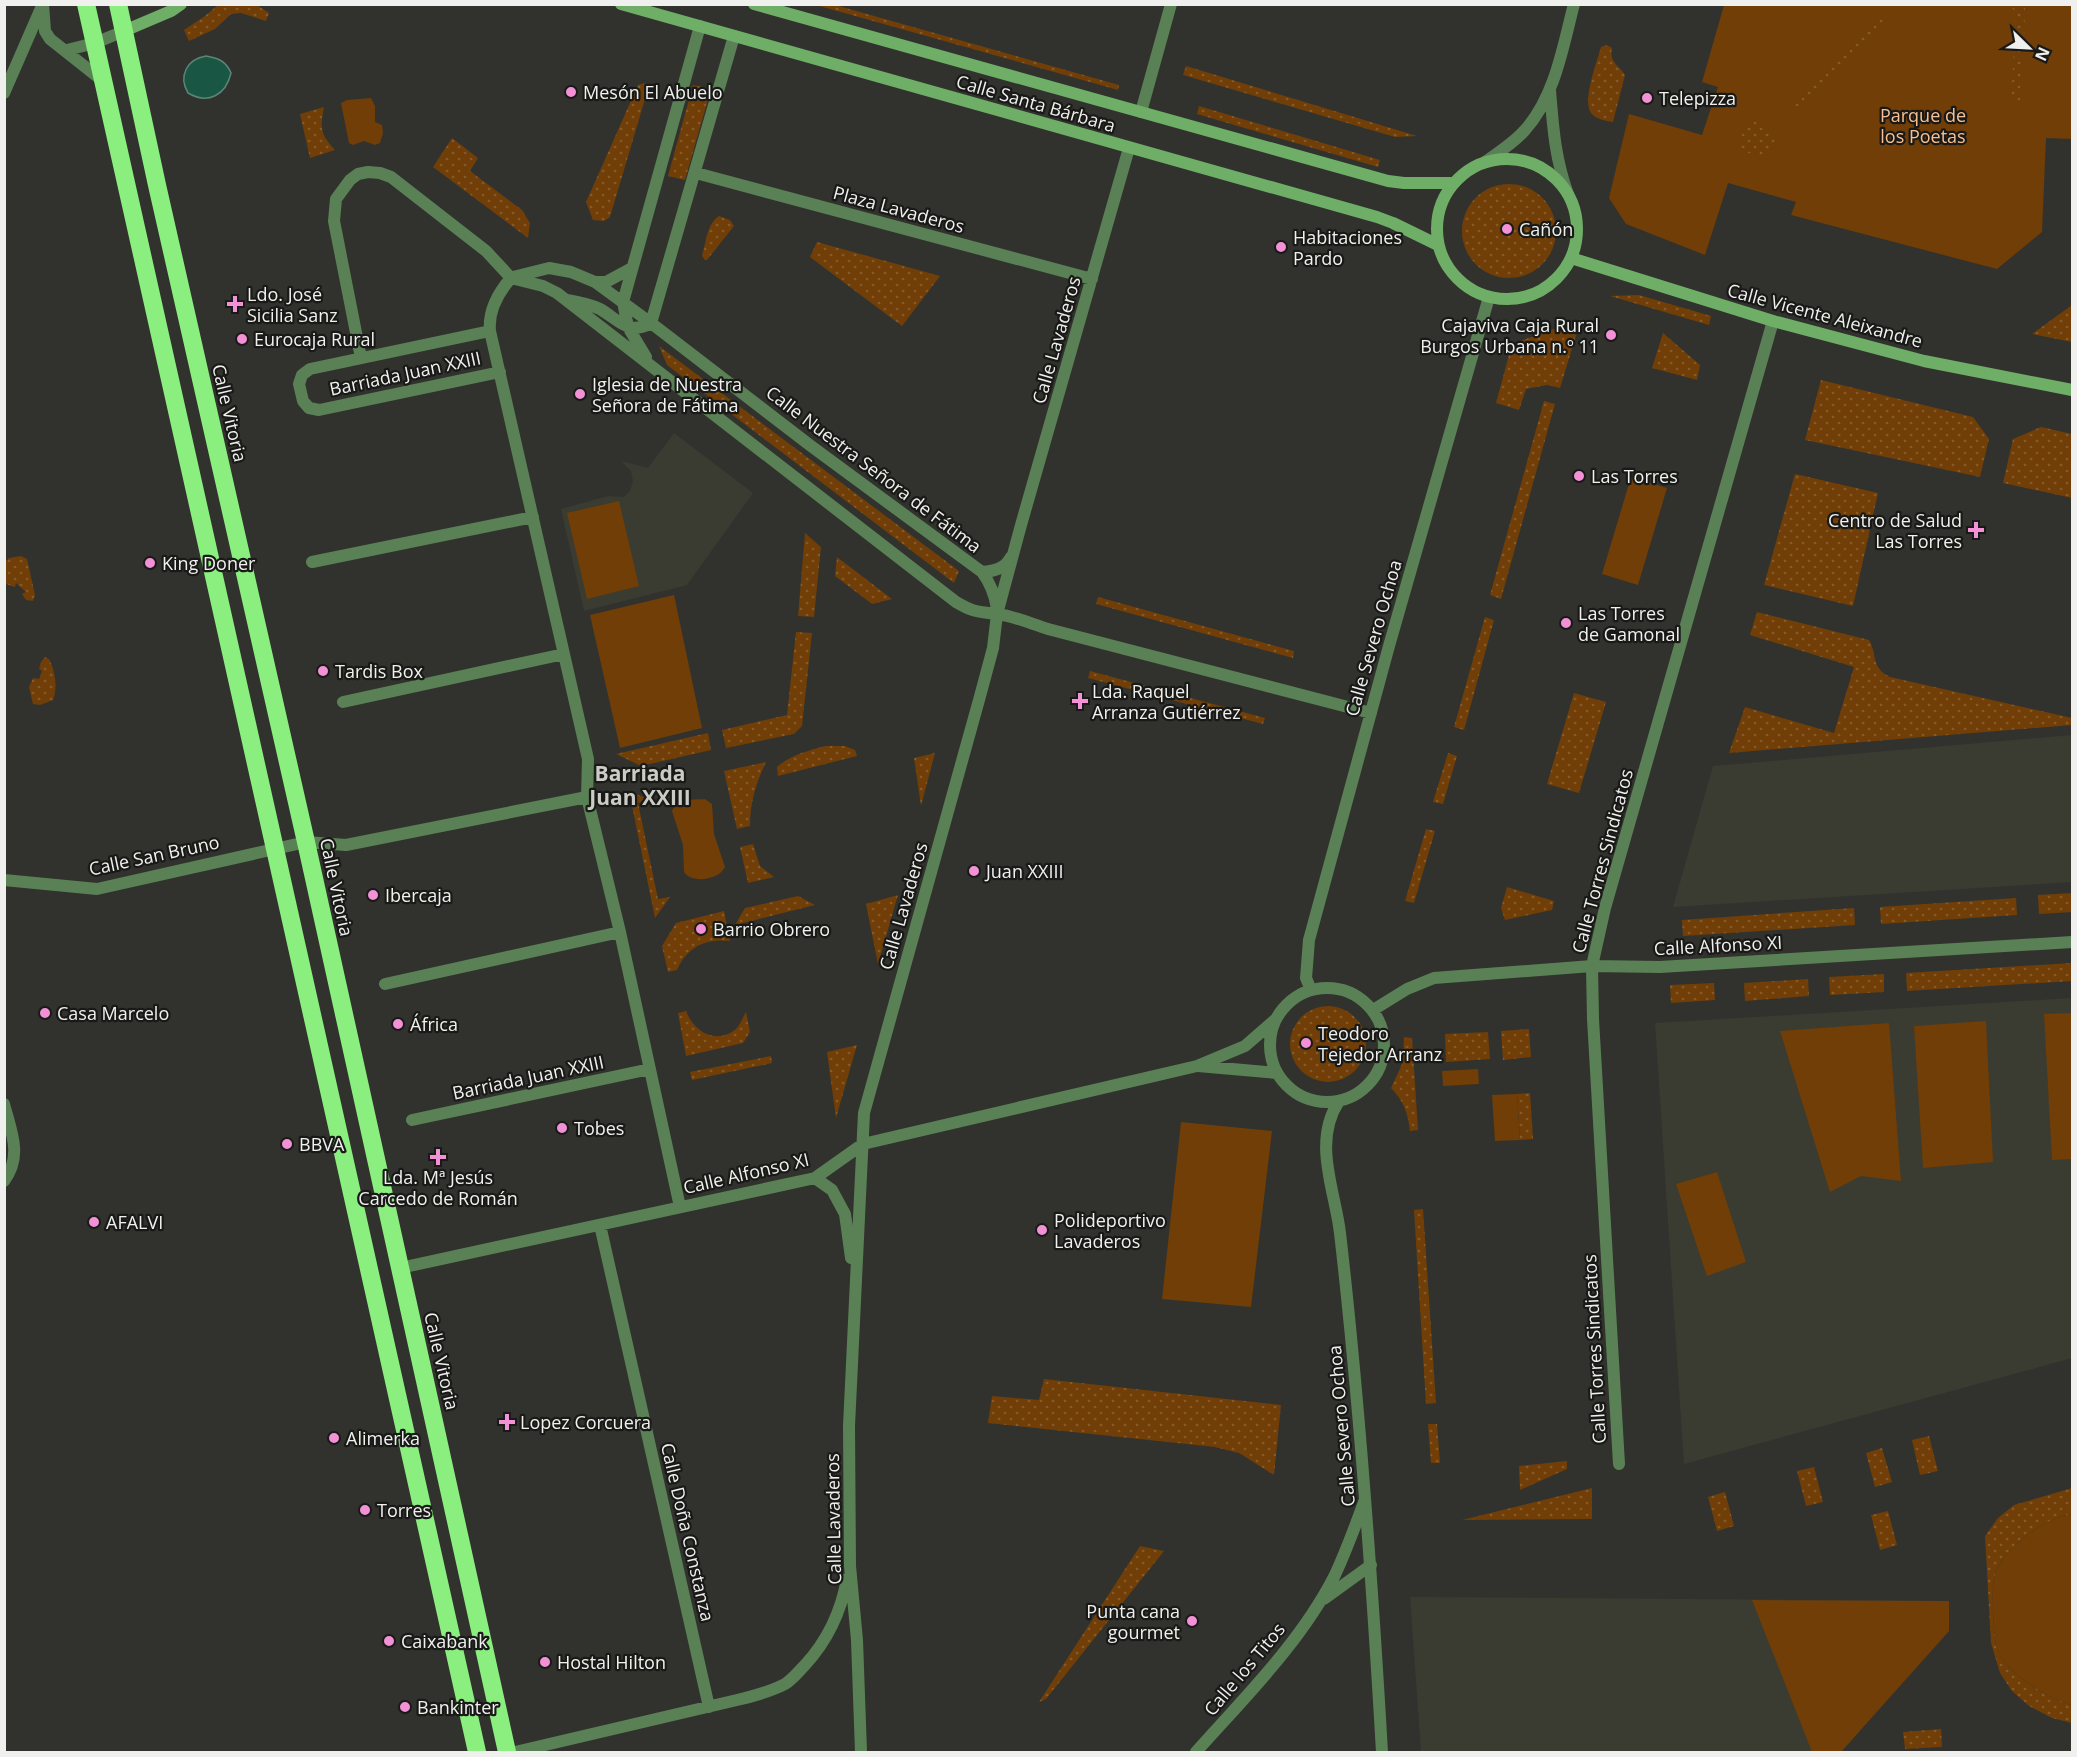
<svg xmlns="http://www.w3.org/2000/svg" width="2077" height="1757" font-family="'Open Sans',sans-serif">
<defs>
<pattern id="garden-dots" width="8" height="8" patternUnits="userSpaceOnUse" patternTransform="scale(1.5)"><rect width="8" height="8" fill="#703e06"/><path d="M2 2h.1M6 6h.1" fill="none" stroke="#855a2b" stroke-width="1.8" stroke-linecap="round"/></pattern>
</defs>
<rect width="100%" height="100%" fill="#31322d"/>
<path fill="#3a3c31" d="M674 433 753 493 687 585 584 611 561 509 608 496 624 497 630 491 633 481 631 471 621 461 648 468Z
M2072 735V882L1673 907 1713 766Z
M2072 998V1358L1684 1464 1655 1023Z
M1410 1597 1949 1601V1631L1841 1752H1421Z"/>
<path fill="#703e06" d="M1724 5H2072V139L2046 138 2042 232 1997 269 1791 215 1796 202 1728 183 1705 255 1626 224 1609 198 1629 114 1702 135 1718 87 1702 82Z
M371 98 375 106V122L382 125 383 133 380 143 375 145 364 141 353 145 349 143 341 103 347 100Z
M1631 477 1667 488 1638 585 1602 574Z
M619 501 639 586 587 599 567 513Z
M674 595 702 728 620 748 590 615Z
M705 799 712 804 714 834 725 867C719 880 692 884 684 872L683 845 672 811C677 798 693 800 705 799Z
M2072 1013V1159L2052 1160 2044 1014Z
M1986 1021 1993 1162 1923 1168 1914 1026Z
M1889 1023 1901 1181 1861 1176 1830 1192 1780 1031Z
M1478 1069 1479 1084 1443 1086 1442 1071Z
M1517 1094 1520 1140 1495 1141 1492 1095Z
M1181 1122 1272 1131 1251 1307 1162 1299Z
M1717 1172 1746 1262 1707 1276 1676 1184Z
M2072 1514V1705C2049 1699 2005 1673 1997 1648 1993 1636 1991 1586 1995 1574 2004 1548 2045 1517 2072 1514Z
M1752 1600 1949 1601V1631L1841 1752H1812Z"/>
<path fill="url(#garden-dots)" d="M219 4 257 5 269 13 266 21 241 13 231 14 215 29 189 41 184 30 205 16Z
M816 5H835L1119 85 1118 90Z
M2010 5H2022L2025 8 2024 41 2014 40 2015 12Z
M1883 13 1890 19 1796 113 1792 104Z
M1607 45 1612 48C1609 63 1619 65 1625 75L1613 122C1606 121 1595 119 1591 113 1582 101 1597 62 1601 47Z
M2014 48H2022L2020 103 2011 102Z
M1186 66 1417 136 1395 137 1183 75Z
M644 83 648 85V89L610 217 604 221 593 220 586 202 638 85Z
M693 85 711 89 685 180 668 176Z
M1199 106 1380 160 1378 167 1197 114Z
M324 107C320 128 320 134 335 150L310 158 300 114Z
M1747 119C1769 125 1786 136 1768 158L1737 150Z
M452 138 478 158 470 171 522 210 530 223 528 238 433 167Z
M1462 231a47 47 0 1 1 94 0a47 47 0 1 1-94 0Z
M719 216 730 220 734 226 707 260H705L702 256C706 243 707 223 719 216Z
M817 242 940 276 902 326 810 257Z
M1639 295 1711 316 1709 325 1610 296Z
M2072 305V342L2032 334Z
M1581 319 1560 388 1547 385 1526 389 1519 410 1496 403 1512 344Z
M1663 333 1700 365 1697 380 1652 368Z
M659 346 959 571 954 583 667 365Z
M1821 380 1973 417 1989 439 1980 477 1805 440Z
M1544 401 1555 404 1501 599 1490 595Z
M2041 427 2072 434V498L2003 483 2013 439Z
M1795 474 1878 493 1853 606 1764 585Z
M805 533 821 547 814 617 798 616Z
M21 556 27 559 35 595 33 601 26 600 22 594 26 592 16 583 15 587 6 584 5 562 9 558Z
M837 557 892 599 872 604 835 576Z
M1098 597 1294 651 1293 658 1096 604Z
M1757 612 1869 640C1878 655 1870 667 1890 677L2072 718V725L1729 753 1745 707 1834 733 1854 667 1750 635Z
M1485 617 1494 620 1464 730 1454 727Z
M796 632 812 633 802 726 794 734 726 748 722 730 787 715Z
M45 657 49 659C55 671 58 687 53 700L40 705 33 704 29 687 33 678 39 679 42 671 39 669 41 662Z
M1090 671 1265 718 1263 724 1088 678Z
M1574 693 1606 702 1579 793 1547 784Z
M708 733 711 750 641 766 616 754Z
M825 746H845L855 750 857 756 778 776 777 767C791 755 807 751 825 746Z
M935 753 921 806 914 758Z
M1448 753 1457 756 1443 804 1433 802Z
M766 762C756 783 750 803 750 826L737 829 724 771Z
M629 791 650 800 638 803 658 899 670 897 655 918Z
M1426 829 1435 831 1414 903 1405 901Z
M753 844 760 866 774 877 748 883 740 847Z
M1507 887 1554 901 1552 910 1505 920 1501 908Z
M2072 893V912L2039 914 2038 895Z
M898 895 878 964 866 904Z
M798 896 815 905 735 925 745 908Z
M2016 898 2017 915 1881 924 1880 907Z
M1854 908 1855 925 1683 936 1682 920Z
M724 911 730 941C706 938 687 947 677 970L668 972 662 946 676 923Z
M2072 963V981L1907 991 1906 973Z
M1884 974V992L1830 995 1829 977Z
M1808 979 1809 996 1745 1001 1744 983Z
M1714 983 1715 1000 1671 1003 1670 985Z
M1290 1044a38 38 0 1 1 76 0a38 38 0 1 1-76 0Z
M686 1011C694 1032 716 1045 736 1029 740 1025 743 1017 746 1012L750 1032 743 1043 686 1056 678 1013Z
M1529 1029 1531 1057 1503 1060 1501 1031Z
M1488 1032 1490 1059 1446 1062 1445 1034Z
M1404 1037 1412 1038 1418 1130 1410 1131C1408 1114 1404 1101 1391 1088L1403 1062Z
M857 1045 836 1118 827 1052Z
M771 1056 772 1063 692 1080 690 1072Z
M1530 1093 1533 1139 1520 1140 1517 1094Z
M1423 1209 1436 1403 1426 1404 1414 1210Z
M1044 1379 1281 1405 1274 1475 1239 1453 1215 1447 988 1423 992 1396 1039 1400Z
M1428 1424H1437L1440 1463H1431Z
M1929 1436 1938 1471 1920 1475 1912 1440Z
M1882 1448 1892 1482 1875 1487 1866 1453Z
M1567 1461V1469L1520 1490 1519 1466Z
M1814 1467 1823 1502 1806 1506 1797 1471Z
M1592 1488V1519L1462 1520Z
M2072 1488V1514C2045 1517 2004 1548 1995 1574 1991 1586 1993 1636 1997 1648 2005 1673 2049 1699 2072 1705V1723L2052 1718 2029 1706 2012 1691 2000 1673 1991 1643 1985 1536 1998 1518 2014 1505Z
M1725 1492 1734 1526 1717 1531 1708 1497Z
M1888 1511 1897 1545 1880 1550 1871 1515Z
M1140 1546 1164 1551 1046 1699 1039 1702Z
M1941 1729 1942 1747 1905 1749 1903 1732Z"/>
<path fill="#195744" stroke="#5a8577" stroke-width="1.5" d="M206 56C218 58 226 61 231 73 226 95 208 105 188 93 178 76 187 59 206 56Z"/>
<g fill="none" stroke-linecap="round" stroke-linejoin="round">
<path stroke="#5a8155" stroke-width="12" d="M43 4 45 31 50 39 103 81
M67 50 95 43 124 31
M1550 90C1553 127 1555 159 1568 194
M4 93 42 6
M1141 112 1171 4
M1485 162C1499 152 1514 143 1525 130 1555 97 1563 46 1574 4
M696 173 1092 279
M513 277 549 268 571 272 595 282 651 323 811 446 982 572C991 584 995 595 997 609
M511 278 543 286 557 293 956 602C975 613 976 611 997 614 1014 616 1032 624 1048 629L1371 713
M511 278C498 293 488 310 490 331L588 759 587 797 620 932 680 1207
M595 282H606L632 268
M567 300C579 302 589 304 600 309 619 320 628 336 651 323L734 36
M490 331 310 369 302 375 299 384 303 401 309 408 319 410 500 372
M646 357 628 327 623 302 700 26
M361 358 334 221 336 199 350 180 358 174 368 172 380 173 391 177 486 251 511 278
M312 562 533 517
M982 572C994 571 1005 569 1011 557
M343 702 564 654
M4 880 97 889 306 842 346 845 587 797
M385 984 620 932
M1270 1045a57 57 0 1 1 114 0a57 57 0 1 1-114 0Z
M1311 990 1306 978 1309 940 1389 646 1489 297
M1373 1010 1407 989 1434 978 1592 966 1660 967 2072 942
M1198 1066 1277 1073
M1339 1101C1312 1142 1335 1190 1340 1233 1360 1406 1372 1579 1382 1752
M4 1104C11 1131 23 1156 4 1181
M412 1120 650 1069
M815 1178 832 1190 845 1214 851 1258
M600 1225 709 1707
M400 1268 815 1178 863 1144 1197 1066 1245 1046 1276 1019
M1619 1464 1593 1019 1592 966 1605 908 1773 321
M1324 1599 1371 1565
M515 1752 737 1700C754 1696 770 1692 785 1684 793 1679 799 1671 805 1665 828 1640 841 1612 847 1579
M861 1752 857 1640 850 1566 849 1426 864 1113 979 700 993 648 997 614 1021 525 1129 148
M1196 1752C1245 1697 1301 1642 1335 1575 1346 1551 1355 1527 1364 1502"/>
<path stroke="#6eae66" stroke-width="12" d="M621 4 1377 217 1393 223 1438 245
M754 4 1388 181 1404 183H1453
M124 31 171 11 181 4
M1437 229a70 70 0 1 1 140 0a70 70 0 1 1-140 0Z
M1571 258 1773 321 1924 361 2072 390"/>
<path stroke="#8aef7e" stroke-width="18" d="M86 4 477 1752
M118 4 157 185 306 842 507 1752"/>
</g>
<g fill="#f391d6" stroke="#191a17" stroke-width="2">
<circle cx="571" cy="92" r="6"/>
<circle cx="1647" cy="98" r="6"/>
<circle cx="1507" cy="229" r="6"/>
<circle cx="1281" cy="247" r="6"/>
<path d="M232 295h6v6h6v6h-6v6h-6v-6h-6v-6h6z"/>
<circle cx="1611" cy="335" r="6"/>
<circle cx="242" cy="339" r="6"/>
<circle cx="580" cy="394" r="6"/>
<circle cx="1579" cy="476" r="6"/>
<path d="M1973 521h6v6h6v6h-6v6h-6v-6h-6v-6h6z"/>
<circle cx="150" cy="563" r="6"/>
<circle cx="1566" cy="623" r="6"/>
<circle cx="323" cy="671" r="6"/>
<path d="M1077 692h6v6h6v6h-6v6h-6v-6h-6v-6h6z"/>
<circle cx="974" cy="871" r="6"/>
<circle cx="373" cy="895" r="6"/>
<circle cx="701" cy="929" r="6"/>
<circle cx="45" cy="1013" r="6"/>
<circle cx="398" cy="1024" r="6"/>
<circle cx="1306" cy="1043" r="6"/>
<circle cx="562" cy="1128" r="6"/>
<circle cx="287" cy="1144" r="6"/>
<path d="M435 1148h6v6h6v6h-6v6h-6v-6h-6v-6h6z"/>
<circle cx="94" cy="1222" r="6"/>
<circle cx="1042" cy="1230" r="6"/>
<path d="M504 1413h6v6h6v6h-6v6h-6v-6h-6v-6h6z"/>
<circle cx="334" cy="1438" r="6"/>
<circle cx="365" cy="1510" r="6"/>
<circle cx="1192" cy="1621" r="6"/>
<circle cx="389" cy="1641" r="6"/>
<circle cx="545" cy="1662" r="6"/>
<circle cx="405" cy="1707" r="6"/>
</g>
<g text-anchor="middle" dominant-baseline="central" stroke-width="4.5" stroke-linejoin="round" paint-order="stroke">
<g font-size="18" fill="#f0f1ee" stroke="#191a17" text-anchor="start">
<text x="583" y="92">Mesón El Abuelo</text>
<text x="1659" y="98">Telepizza</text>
<text x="1519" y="229">Cañón</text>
<text x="1293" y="237">Habitaciones<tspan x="1293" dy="21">Pardo</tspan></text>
<text x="247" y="294">Ldo. José<tspan x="247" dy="21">Sicilia Sanz</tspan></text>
<text x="1599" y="325" text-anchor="end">Cajaviva Caja Rural<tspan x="1599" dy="21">Burgos Urbana n.º 11</tspan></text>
<text x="254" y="339">Eurocaja Rural</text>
<text x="592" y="384">Iglesia de Nuestra<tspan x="592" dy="21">Señora de Fátima</tspan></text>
<text x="1591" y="476">Las Torres</text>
<text x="1962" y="520" text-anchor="end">Centro de Salud<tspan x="1962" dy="21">Las Torres</tspan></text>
<text x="162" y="563">King Doner</text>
<text x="1578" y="613">Las Torres<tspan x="1578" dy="21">de Gamonal</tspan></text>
<text x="335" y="671">Tardis Box</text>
<text x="1092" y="691">Lda. Raquel<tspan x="1092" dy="21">Arranza Gutiérrez</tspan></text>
<text x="986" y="871">Juan XXIII</text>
<text x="385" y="895">Ibercaja</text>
<text x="713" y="929">Barrio Obrero</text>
<text x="57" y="1013">Casa Marcelo</text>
<text x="410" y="1024">África</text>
<text x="1318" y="1033">Teodoro<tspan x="1318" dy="21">Tejedor Arranz</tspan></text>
<text x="574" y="1128">Tobes</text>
<text x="299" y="1144">BBVA</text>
<text x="438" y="1177" text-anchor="middle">Lda. Mª Jesús<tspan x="438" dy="21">Carcedo de Román</tspan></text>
<text x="1054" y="1220">Polideportivo<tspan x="1054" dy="21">Lavaderos</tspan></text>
<text x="106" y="1222">AFALVI</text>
<text x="520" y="1422">Lopez Corcuera</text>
<text x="346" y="1438">Alimerka</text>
<text x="377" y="1510">Torres</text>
<text x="1180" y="1611" text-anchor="end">Punta cana<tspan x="1180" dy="21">gourmet</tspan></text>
<text x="401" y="1641">Caixabank</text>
<text x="557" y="1662">Hostal Hilton</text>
<text x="417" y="1707">Bankinter</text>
</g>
<g font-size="18" fill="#f0f1ee" stroke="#191a17">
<text transform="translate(1036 103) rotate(16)">Calle Santa Bárbara</text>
<text transform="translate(899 209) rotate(15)">Plaza Lavaderos</text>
<text transform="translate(1825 315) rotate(15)">Calle Vicente Aleixandre</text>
<text transform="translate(1056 340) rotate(-74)">Calle Lavaderos</text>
<text transform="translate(405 373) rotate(-12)">Barriada Juan XXIII</text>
<text transform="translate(230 413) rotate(77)">Calle Vitoria</text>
<text transform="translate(874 469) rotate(37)">Calle Nuestra Señora de Fátima</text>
<text transform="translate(1373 638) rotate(-74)">Calle Severo Ochoa</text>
<text transform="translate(154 855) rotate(-12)">Calle San Bruno</text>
<text transform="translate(1602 861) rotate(-75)">Calle Torres Sindicatos</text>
<text transform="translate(337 887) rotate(78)">Calle Vitoria</text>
<text transform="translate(903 906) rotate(-74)">Calle Lavaderos</text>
<text transform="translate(1718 945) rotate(-3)">Calle Alfonso XI</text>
<text transform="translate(528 1077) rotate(-12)">Barriada Juan XXIII</text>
<text transform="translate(746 1173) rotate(-13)">Calle Alfonso XI</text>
<text transform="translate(1594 1349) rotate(-93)">Calle Torres Sindicatos</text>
<text transform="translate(442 1361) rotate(77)">Calle Vitoria</text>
<text transform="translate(1341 1426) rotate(-95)">Calle Severo Ochoa</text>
<text transform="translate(833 1519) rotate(-91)">Calle Lavaderos</text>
<text transform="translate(688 1532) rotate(77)">Calle Doña Constanza</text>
<text transform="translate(1244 1669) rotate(-50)">Calle los Titos</text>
</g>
<g font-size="18" fill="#f8c092" stroke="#191a17">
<text x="1923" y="115">Parque de<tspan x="1923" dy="21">los Poetas</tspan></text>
</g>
<g font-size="21" font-weight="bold" fill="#cbccc5" stroke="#191a17">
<text x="640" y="773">Barriada<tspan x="640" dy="24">Juan XXIII</tspan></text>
</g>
</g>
<rect width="2077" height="1757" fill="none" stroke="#f0f1ee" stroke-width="12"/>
<g transform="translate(2029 48) rotate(114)" stroke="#191a17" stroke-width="4.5" paint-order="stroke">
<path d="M0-4.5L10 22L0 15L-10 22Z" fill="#f0f1ee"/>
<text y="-9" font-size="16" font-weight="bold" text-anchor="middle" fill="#f0f1ee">N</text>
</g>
</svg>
